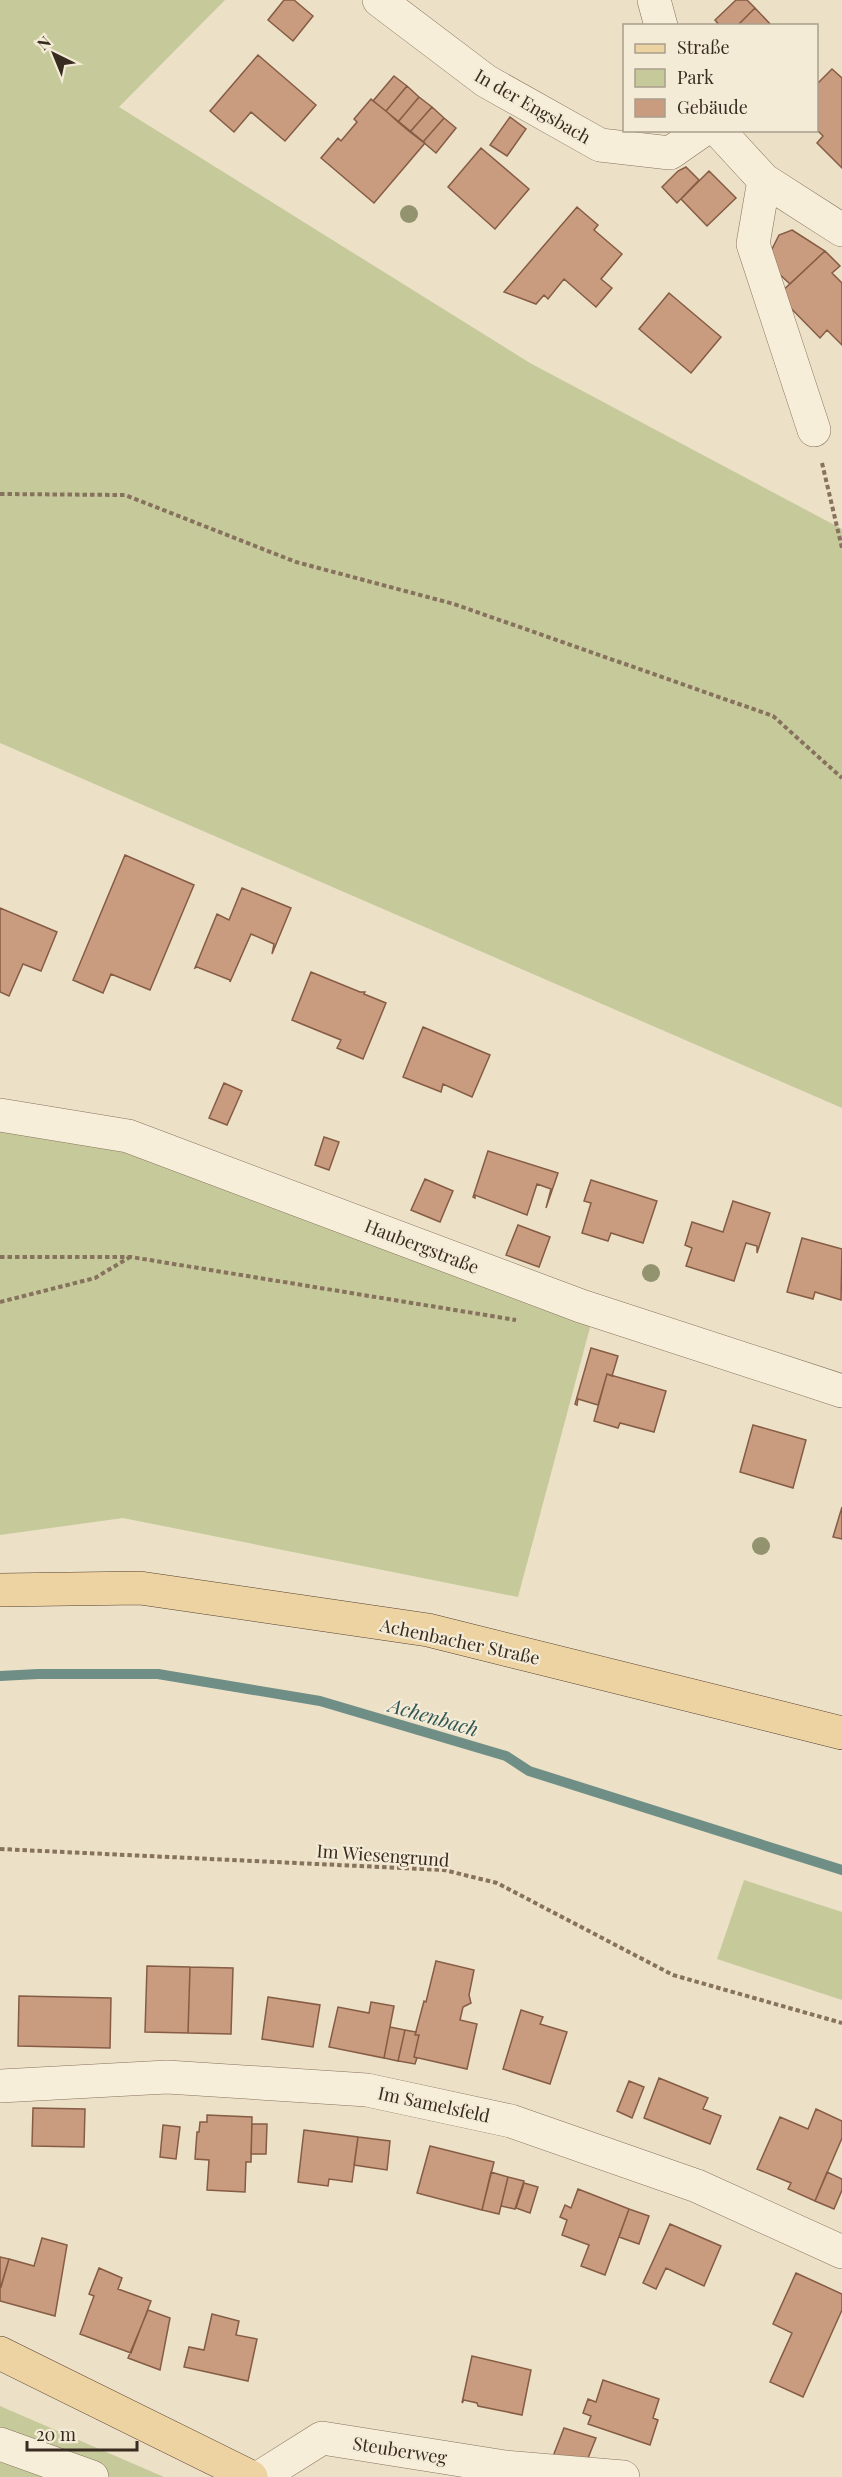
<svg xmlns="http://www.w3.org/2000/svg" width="842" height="2477" font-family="'Playfair Display',serif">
<rect width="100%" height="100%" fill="#ece0c7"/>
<path fill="#c6ca9b" d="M0 0H225L119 107 530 363 842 529V1108L0 743Z
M0 1107 592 1320 518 1597 123 1518 0 1535Z
M744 1880 842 1912V2000L717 1959Z
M0 2406 164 2477H0Z"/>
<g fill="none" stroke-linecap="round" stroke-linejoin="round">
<path stroke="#6f8f86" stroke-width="10" d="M0 1676 38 1674H158L320 1701 506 1756 529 1771 842 1870"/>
</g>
<path fill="#c99b7f" stroke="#855c44" stroke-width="1.5" d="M284 0H294L313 16 293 41 268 20Z
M736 0H747L755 8 737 26H720L715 20Z
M755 8 772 26H737Z
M258 55 316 105 285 141 251 112 234 132 210 111Z
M832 69 842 78V168L817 143 823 136 816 129V85Z
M394 76 407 86 386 111 373 101Z
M407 86 419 97 398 122 386 111Z
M419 97 432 107 410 132 398 122Z
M371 99 425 143 374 203 321 158 338 138 341 141 357 122 354 119Z
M432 107 444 118 423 142 410 132Z
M510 117 526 129 507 156 490 145Z
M444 118 456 128 436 153 423 142Z
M481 148 529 189 495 229 448 187Z
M686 167 699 180 677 203 662 187 678 171Z
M709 171 736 198 707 226 681 199Z
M577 207 598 225 594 230 622 254 601 279 612 288 596 307 564 279 548 299 544 295 536 304 504 292Z
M792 230 825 251 790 284 775 270 771 251 779 235Z
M825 251 840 266 832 273 842 283V345L827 330 820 338 778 295Z
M669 293 721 337 691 373 639 329Z
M125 855 194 885 150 990 111 974 103 993 73 980Z
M242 888 291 908 272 954 274 944 251 934 230 982V980L197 967 195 968 217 914 229 920Z
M0 908 57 932 41 971 23 964 9 996 0 992Z
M311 972 360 992H365L364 994 386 1003 363 1059 337 1048 341 1040 292 1020Z
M423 1027 490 1055 472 1097 443 1084 441 1092 403 1077Z
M224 1083 242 1091 227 1125 209 1118Z
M324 1137 339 1142 329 1170 315 1165Z
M488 1151 558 1173 546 1208 551 1189 537 1184 527 1215 475 1195V1198L473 1197Z
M425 1179 453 1191 440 1222 411 1210Z
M591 1180 657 1201 643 1243 611 1233 608 1241 582 1233 591 1203 584 1201Z
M733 1201 770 1213 757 1253V1246L746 1243 734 1281 686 1266 692 1248 685 1245 692 1222 723 1232Z
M518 1225 550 1237 539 1267 506 1255Z
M802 1238 842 1249 841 1300 815 1292 813 1299 787 1292Z
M591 1348 618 1356 612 1376 607 1374 598 1405 578 1399 577 1405 575 1404Z
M607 1374 666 1391 654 1432 620 1423 618 1428 594 1421Z
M753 1425 806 1440 793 1488 740 1472Z
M842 1507V1539L833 1537Z
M436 1961 474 1970 469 1995 471 2003 463 2007 460 2020 477 2024 467 2069 414 2057 419 2035H415L424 2001 426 2002Z
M147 1966 190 1967 188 2033 145 2032Z
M190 1967 233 1968 231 2034 188 2033Z
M19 1996 111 1998 110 2048 18 2046Z
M268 1997 320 2005 313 2047 262 2039Z
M371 2002 394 2006 384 2058 329 2047 338 2007 369 2013Z
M521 2010 543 2017 540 2024 567 2032 550 2084 503 2069Z
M390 2027 405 2030 398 2061 384 2058Z
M405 2030 416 2032 415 2035H419L414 2057 417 2058 415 2064 398 2061Z
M659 2078 708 2098 703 2109 721 2116 710 2144 644 2118Z
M629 2081 644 2087 632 2118 617 2111Z
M33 2108 85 2109 84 2147 32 2146Z
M816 2109 842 2121V2138L815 2201 788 2189 791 2183 757 2169 780 2117 808 2129Z
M207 2115 252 2117 251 2162H246L245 2192 207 2190 209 2160 195 2159 197 2132H199L200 2122H207Z
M252 2124H267L266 2154H251Z
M163 2125 180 2127 176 2159 160 2157Z
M304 2130 358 2137 352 2182 329 2179 328 2186 298 2182Z
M358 2137 390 2141 387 2170 354 2165Z
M430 2146 494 2162 482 2210 417 2193Z
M491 2172 508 2177 499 2214 482 2210Z
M827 2172 842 2179V2190L834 2209 815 2201Z
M508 2177 524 2181 515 2209 501 2206Z
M524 2183 538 2187 530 2213 516 2208Z
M578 2189 629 2209 605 2275 581 2266 589 2245 562 2235 567 2220 560 2217 565 2205 571 2208Z
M629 2209 649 2216 639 2244 619 2237Z
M670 2224 721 2246 704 2286 666 2268 656 2289 643 2283Z
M42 2238 67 2245 55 2316 0 2301V2289L9 2259 34 2266Z
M0 2257 9 2259 1 2287H0Z
M99 2268 122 2278 118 2289 151 2301 131 2353 80 2334 94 2296 89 2294Z
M796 2273 842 2294V2310L803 2397 770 2382 792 2333 773 2324Z
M148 2310 170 2318 160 2370 128 2358Z
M212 2314 239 2321 236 2335 257 2339 248 2381 184 2367 189 2347 204 2350Z
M472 2356 531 2370 522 2415 478 2406 477 2403 464 2400 462 2403Z
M603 2380 659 2399 653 2418 658 2420 650 2445 588 2424 591 2416 583 2413 588 2399 596 2402Z
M564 2428 596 2438 588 2458 552 2459Z"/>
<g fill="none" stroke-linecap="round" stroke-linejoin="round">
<defs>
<path id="minor" d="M379 0 486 81 600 145 670 153 703 130
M654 0 661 26
M718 130 764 180 842 230
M764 180 753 244 814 430
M0 1115 128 1136 581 1306 842 1391
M0 2086 167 2077 367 2090 511 2121 697 2186 842 2252
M0 2444 92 2477
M260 2477 322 2438 505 2467 623 2477"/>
<path id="major" d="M0 1590 140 1588 428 1630 842 1733
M0 2353 251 2477"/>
</defs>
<use href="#minor" stroke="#87725d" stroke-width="34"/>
<use href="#major" stroke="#564131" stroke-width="34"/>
<path stroke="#87725d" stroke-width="4" stroke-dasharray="4.5 3" stroke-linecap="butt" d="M822 463 842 548
M0 494 125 495 296 562 454 604 773 716 842 778
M0 1257H131L516 1320
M0 1302 95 1278 130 1257
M0 1849 444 1870 497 1883 673 1975 842 2023"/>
<use href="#minor" stroke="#f7eeda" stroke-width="33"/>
<use href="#major" stroke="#edd3a1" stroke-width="33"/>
</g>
<g fill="#939370">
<circle cx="409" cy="214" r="9"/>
<circle cx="651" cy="1273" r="9"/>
<circle cx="761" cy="1546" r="9"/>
</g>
<g text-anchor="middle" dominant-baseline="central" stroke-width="4.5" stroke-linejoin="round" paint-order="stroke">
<g font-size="18" fill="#382b20" stroke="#f4ebd6">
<text transform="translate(533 106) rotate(30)">In der Engsbach</text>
<text transform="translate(422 1246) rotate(21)">Haubergstraße</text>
<text transform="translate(460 1641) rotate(12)">Achenbacher Straße</text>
<text transform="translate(383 1855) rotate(4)">Im Wiesengrund</text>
<text transform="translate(434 2104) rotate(12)">Im Samelsfeld</text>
<text transform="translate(400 2450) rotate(9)">Steuberweg</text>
</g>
<g font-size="20" font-style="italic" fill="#305754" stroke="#f4ebd6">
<text transform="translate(434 1716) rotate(16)">Achenbach</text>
</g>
</g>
<rect x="623" y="24" width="195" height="108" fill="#f4ebd6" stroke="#a99e8d" stroke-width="1.5"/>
<rect x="635" y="44" width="30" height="9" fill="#edd3a1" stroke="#a99e8d" stroke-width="1.5"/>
<text x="677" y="54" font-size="18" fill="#382b20">Straße</text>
<rect x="635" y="69" width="30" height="18" fill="#c6ca9b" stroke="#a99e8d" stroke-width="1.5"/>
<text x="677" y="84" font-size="18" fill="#382b20">Park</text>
<rect x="635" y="99" width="30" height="18" fill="#c99b7f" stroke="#a99e8d" stroke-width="1.5"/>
<text x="677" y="114" font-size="18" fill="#382b20">Gebäude</text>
<g transform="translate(54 54) rotate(317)" stroke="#f4ebd6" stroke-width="4.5" paint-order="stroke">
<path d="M0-4.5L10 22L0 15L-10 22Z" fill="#382b20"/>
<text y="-9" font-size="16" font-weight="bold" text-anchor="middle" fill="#382b20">N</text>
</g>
<path d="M27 2441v9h110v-9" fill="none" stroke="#382b20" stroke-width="3"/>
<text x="36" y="2441" font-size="18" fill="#382b20" stroke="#f4ebd6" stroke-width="4.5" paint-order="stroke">20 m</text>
</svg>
